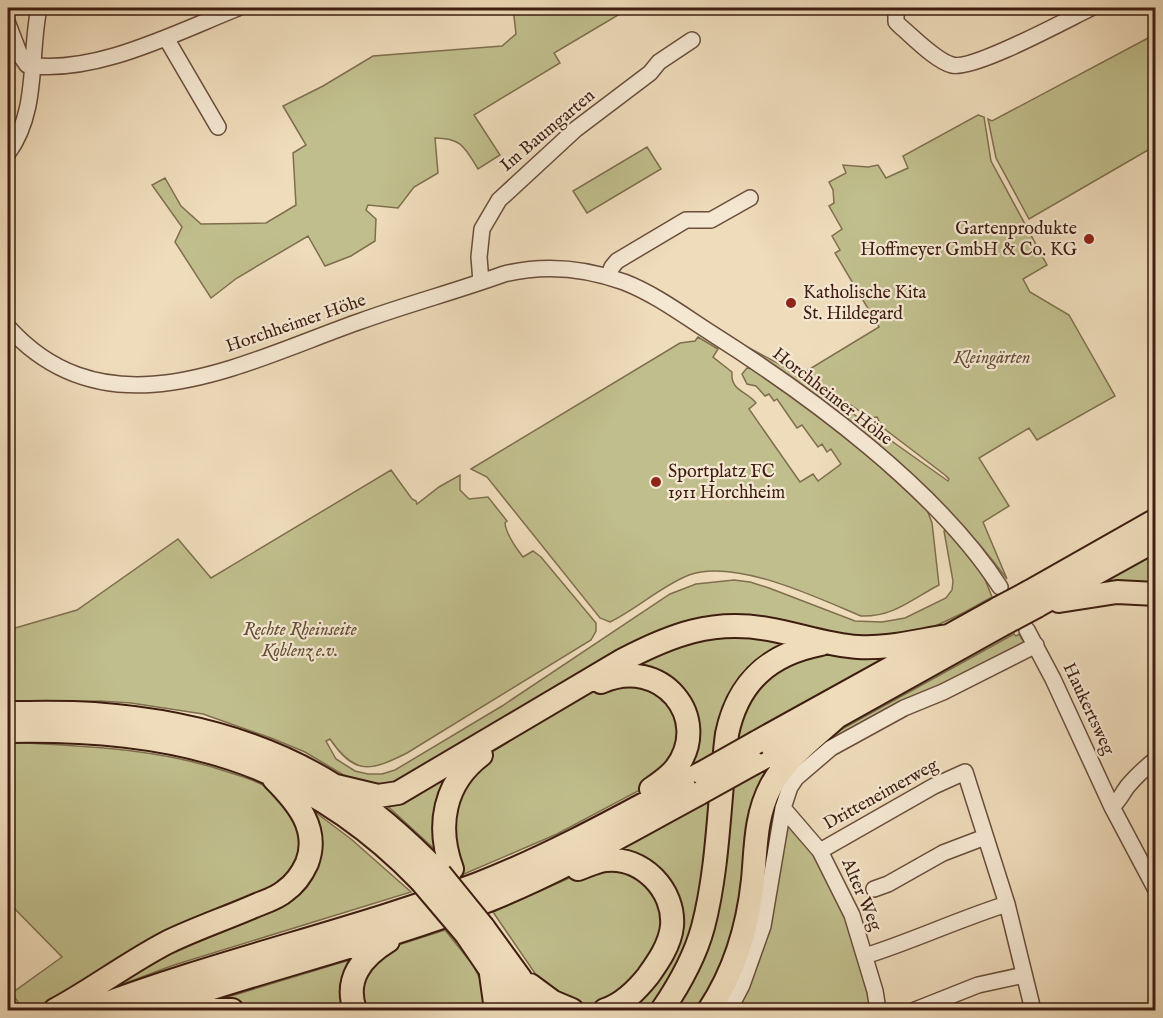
<svg xmlns="http://www.w3.org/2000/svg" width="1163" height="1018" font-family="'IM FELL English',serif">
<rect width="100%" height="100%" fill="#efdcbb"/>
<filter id="stains"><feTurbulence type="fractalNoise" baseFrequency=".00333" numOctaves="4"/><feColorMatrix values="0 0 0 0 .2 0 0 0 0 .09 0 0 0 0 .02 0 0 0 .5 -.17"/></filter>
<radialGradient id="worn" r=".72"><stop offset=".6" stop-color="#630" stop-opacity="0"/><stop offset="1" stop-color="#630" stop-opacity=".3"/></radialGradient>
<path fill="#c0be8c" stroke="#7f6e4e" stroke-width="1.5" d="M513 8H630L554 53 560 63 474 115 500 155 478 169C465 148 462 138 435 138L438 173 414 187 398 208 368 205 366 210 376 219 375 241 351 256 325 266 308 236 237 278 211 298 175 242 182 227 152 185 165 178 181 206 201 224 266 223 296 205 293 153 306 145 283 106 323 86 373 56 502 46 516 34Z
M1150 37 1156 44 1155 146 1029 219 996 158 988 119 992 121Z
M978 115 984 117 991 161 1047 265 1023 279 1030 292 1069 315 1115 396 1037 440 1029 428 979 458 1009 506 983 522 1007 579C971 531 929 488 883 450 838 412 788 380 742 346V344L794 372 948 481 949 479 945 475 882 427 877 417 870 418 803 373 879 327 835 253 840 250 832 236 842 229 829 206 834 203 833 190 829 182 846 173 843 165 868 167 878 165 886 178 908 168 903 156Z
M647 147 661 169 587 213 573 191Z
M698 337 718 349 713 357 732 372C730 391 747 391 756 403L749 409 800 482 813 474 818 481 841 464 831 449 827 452 822 444 818 447 802 425 797 428 777 399 774 401 769 394 765 396 756 386 747 384 742 374 747 368 755 369 859 447 927 510 932 523 939 585C912 599 894 617 861 616 818 598 735 558 689 575 661 586 637 609 610 622L600 618 487 477 471 469 680 343 695 341Z
M391 470 412 499 416 501 417 504 439 487 460 475V490L469 499 488 497 507 521 505 523C506 534 516 548 523 557L533 551 541 557 596 623V631L591 640 407 753C371 771 355 776 330 739L326 741 336 759 355 771 368 774H382L395 770 502 706 670 594 696 584 734 580 750 582 769 588 855 621 882 622 905 618 946 598 952 590 953 581 944 531 947 530 982 572 992 597 965 612 929 629 878 641 704 622 397 787 357 783 305 752 271 738 203 714 131 703 100 701 8 704V630L77 610 178 539 211 578Z
M1155 554V588L1098 585Z
M696 634 801 641 779 651 718 753 672 782 695 731 635 669 636 659Z
M1014 634 1016 636 1019 634 1026 646 807 763 772 848 726 995 761 849 782 780 833 734Z
M905 648 732 745 754 686 805 654Z
M622 680 671 700 682 742 653 783 557 834 464 874 460 866 451 833 462 785 485 756 598 687Z
M8 742C82 746 157 748 228 772 244 777 261 782 274 792 286 800 295 815 304 826L293 878 46 1010H23L12 993 62 957 8 902Z
M780 762 736 939 703 1010H668L678 997 728 789Z
M458 764 441 855 382 801Z
M713 797 708 861 688 946 653 1010H620L680 912 612 849Z
M311 809 351 839 411 892 174 965 99 993 117 978 290 896Z
M786 816 820 856 847 915 872 1010H733Z
M619 865 655 886 666 927 643 973 599 1005 577 1006 543 985 493 912 594 867Z
M445 930 473 965 480 979 491 1010H361L359 980 395 946Z
M356 958 349 1010H259L218 1000Z"/>
<g fill="none" stroke-linecap="round" stroke-linejoin="round">
<defs>
<path id="minor" d="M896 8V22L900 26C913 37 936 61 952 65 973 71 1068 19 1091 8
M8 24 20 55 27 65C95 75 175 33 238 8
M166 38 218 127
M8 153C39 111 29 56 39 8
M608 277 612 267 617 261 686 220H711L750 198
M481 282 479 257 482 229 499 200 576 129 650 73 659 62 692 40
M8 327C109 439 246 361 361 321 408 304 457 291 504 274 545 264 585 268 624 282 655 294 683 315 711 333 809 395 937 489 1000 587
M1027 630 1053 679 1112 807 1156 890
M1112 807C1119 801 1122 794 1127 787 1136 776 1145 768 1156 759
M783 808 820 851 852 915 875 991 878 1010
M820 851 934 786 965 772 1007 904 1033 1010
M874 889 888 884 943 853 985 837
M865 956C913 941 959 919 1007 904
M8 1006 11 1010
M729 1010 742 985 763 926 783 808 790 787 796 778 831 748 904 708 943 692 1036 645
M915 1010 978 985 1024 975"/>
<path id="highway" d="M1029 592 1156 520
M1059 601 1117 592 1156 594
M1037 606 1156 540
M601 682C661 655 713 718 676 768 669 777 660 783 651 789
M8 713C36 713 65 712 94 714 178 720 264 741 335 786 374 810 408 841 440 874
M8 731C173 728 303 758 421 881
M757 742 999 608
M754 763 1007 622
M336 786 378 796 398 793 623 660C671 635 712 619 768 629 798 634 827 645 858 647 888 649 920 640 949 636
M452 869C436 826 444 783 481 755
M578 869C587 866 596 861 605 860 642 856 675 890 672 926 670 945 658 962 648 976 636 991 623 1004 605 1010
M483 927 520 978 540 1010
M466 934 518 1010
M491 974 496 1010
M530 985 553 1002 572 1010
M55 1010C94 989 129 962 168 942 195 929 224 919 252 907 263 902 276 899 285 891 295 884 302 874 307 863 320 829 297 802 274 779
M89 1010C216 961 350 932 478 884 555 854 629 812 702 773
M146 1010C259 970 377 943 489 900 562 871 631 830 700 793
M192 1010H232
M355 1010C344 979 362 957 388 941
M662 1010C679 985 695 957 703 927 719 866 719 797 727 734 738 681 770 654 821 644
M709 1010C735 971 748 927 753 880 756 848 755 816 771 786 786 758 815 737 838 716"/>
</defs>
<use href="#minor" stroke="#6a4d3b" stroke-width="18"/>
<use href="#highway" stroke="#3e1d10" stroke-width="26"/>
<use href="#minor" stroke="#f5e8d3" stroke-width="15"/>
<use href="#highway" stroke="#efdcbb" stroke-width="22"/>
<defs>
<path id="highway-bridge" d="M999 608 1029 592
M1007 622 1037 606
M702 773 757 742
M700 793 754 763
M440 874 483 927
M421 881 466 934"/>
</defs>
<use href="#highway-bridge" stroke="#3e1d10" stroke-width="26" stroke-linecap="butt"/>
<use href="#highway-bridge" stroke="#efdcbb" stroke-width="22"/>
</g>
<g fill="#8f2418" stroke="#f5e8d3" stroke-width="2">
<circle cx="1089" cy="239" r="6"/>
<circle cx="791" cy="303" r="6"/>
<circle cx="656" cy="482" r="6"/>
</g>
<g text-anchor="middle" dominant-baseline="central" stroke-width="4.5" stroke-linejoin="round" paint-order="stroke">
<g font-size="18" fill="#3e1d10" stroke="#f5e8d3">
<text transform="translate(548 131) rotate(-40)">Im Baumgarten</text>
<text transform="translate(296 324) rotate(-19)">Horchheimer Höhe</text>
<text transform="translate(832 397) rotate(38)">Horchheimer Höhe</text>
<text transform="translate(1088 709) rotate(65)">Haukertsweg</text>
<text transform="translate(881 795) rotate(-29)">Dritteneimerweg</text>
<text transform="translate(861 895) rotate(67)">Alter Weg</text>
</g>
<g font-size="18" fill="#3e1d10" stroke="#f5e8d3" text-anchor="start">
<text x="1077" y="229" text-anchor="end">Gartenprodukte<tspan x="1077" dy="21">Hoffmeyer GmbH &amp; Co. KG</tspan></text>
<text x="803" y="293">Katholische Kita<tspan x="803" dy="21">St. Hildegard</tspan></text>
<text x="668" y="472">Sportplatz FC<tspan x="668" dy="21">1911 Horchheim</tspan></text>
</g>
<g font-size="18" font-style="italic" fill="#654d35" stroke="#f5e8d3">
<text x="992" y="358">Kleingärten</text>
<text x="300" y="630">Rechte Rheinseite<tspan x="300" dy="21">Koblenz e.v.</tspan></text>
</g>
</g>
<rect width="1163" height="1018" fill="none" stroke="#efdcbb" stroke-width="30"/>
<rect x="9" y="9" width="1145" height="1000" fill="none" stroke="#3e1d10" stroke-width="3"/>
<rect x="15" y="15" width="1133" height="988" fill="none" stroke="#3e1d10" stroke-width="1.5"/>
<rect width="100%" height="100%" filter="url(#stains)"/>
<rect width="100%" height="100%" fill="url(#worn)"/>
</svg>
